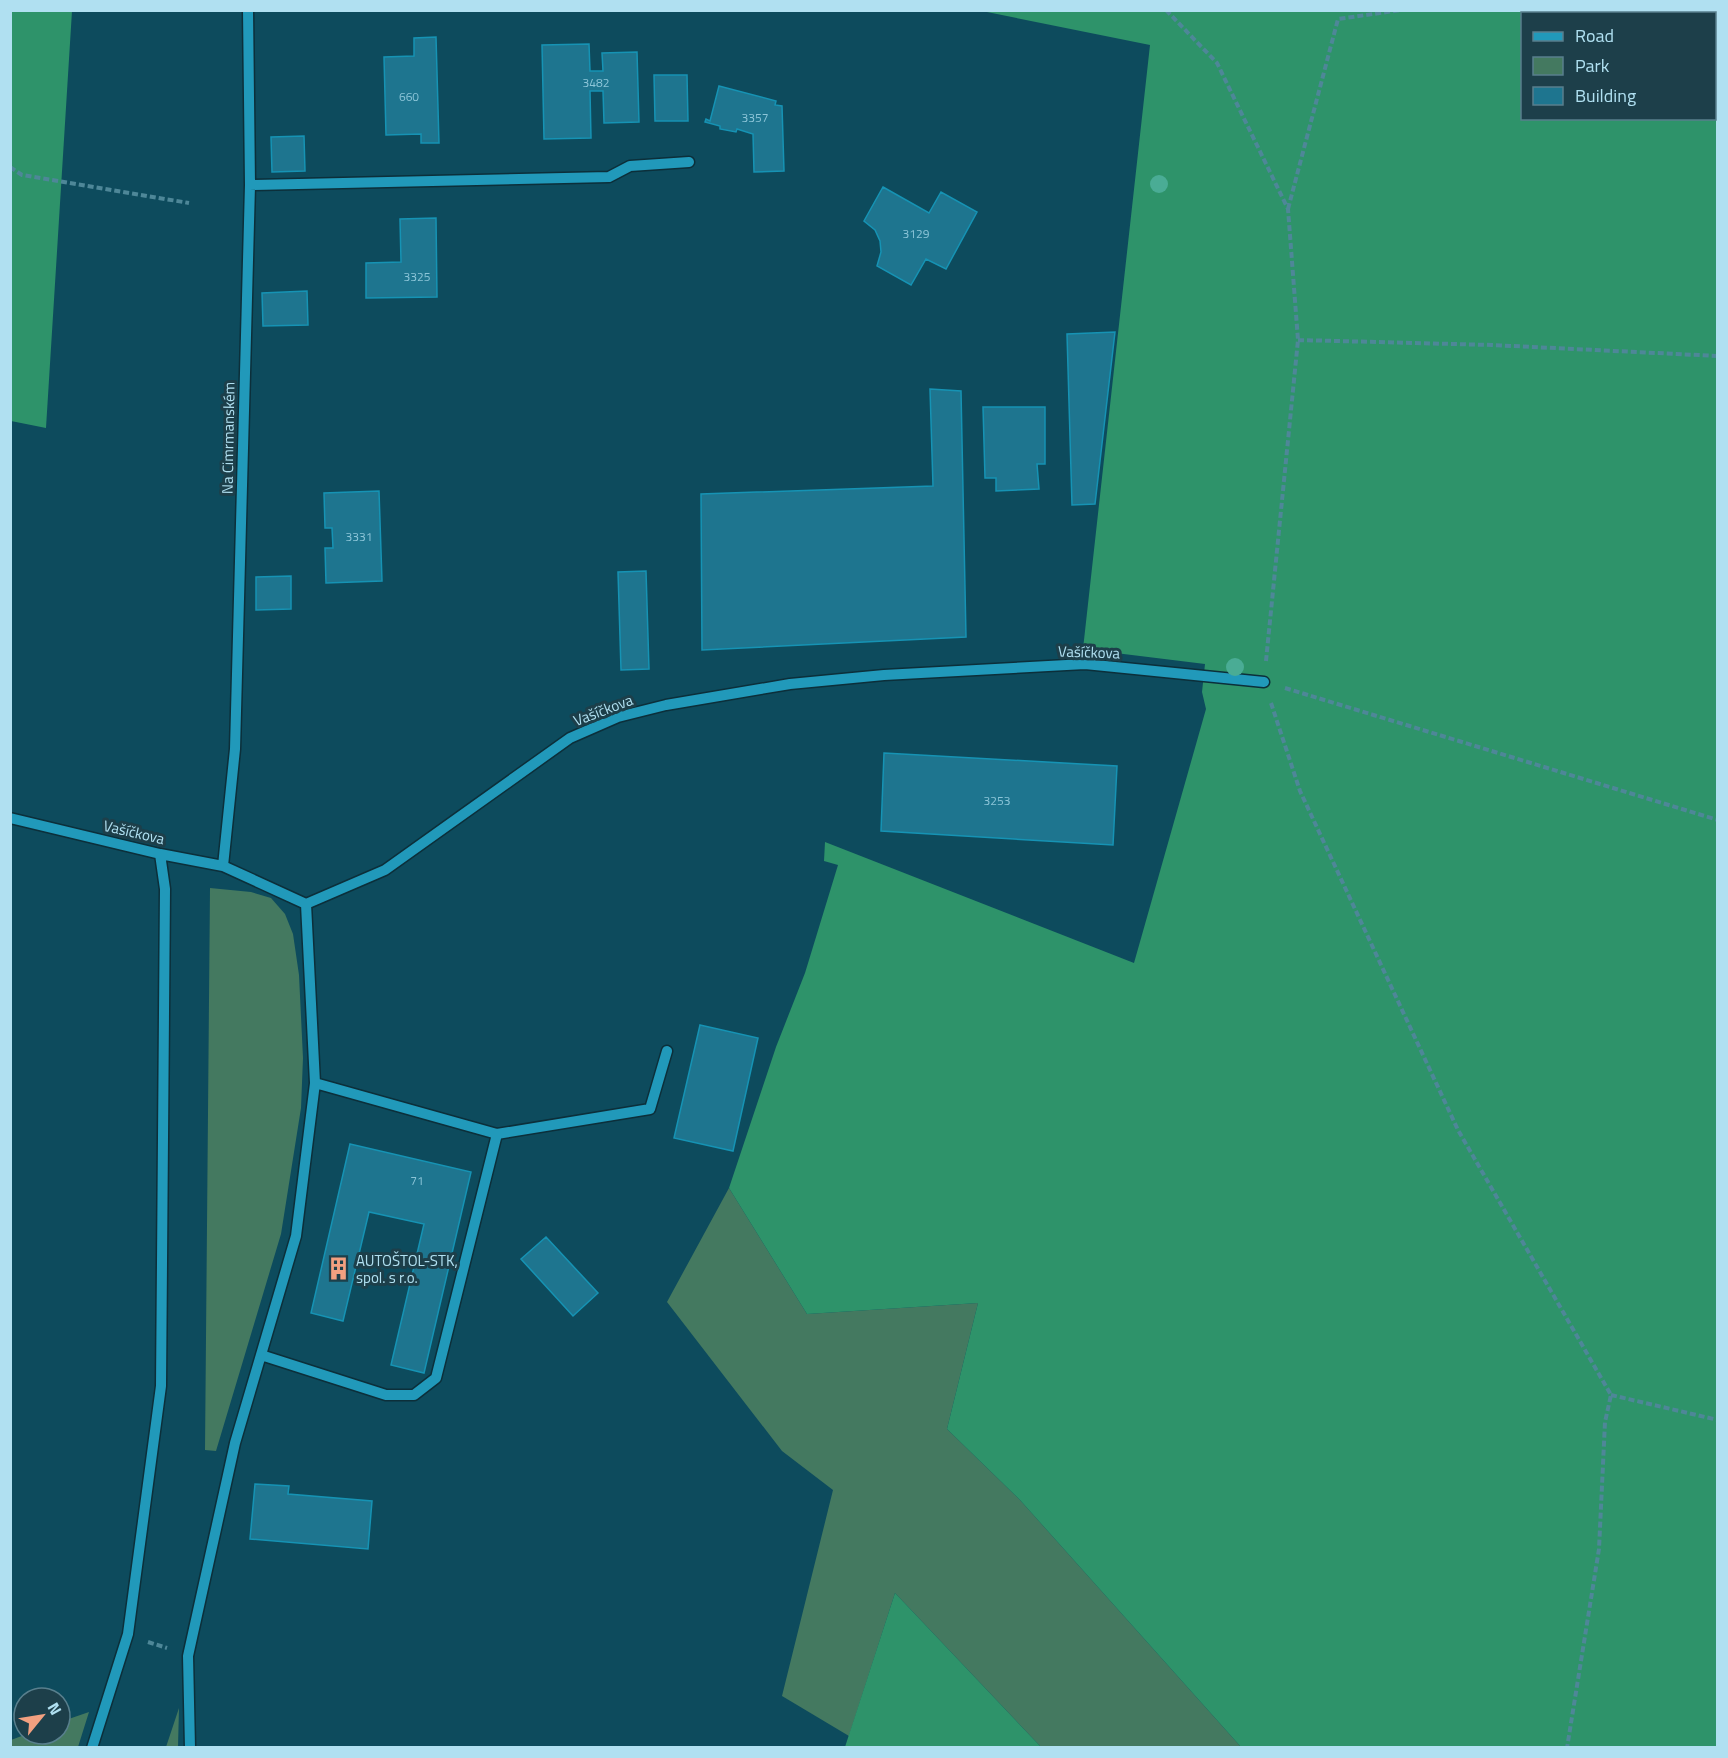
<svg xmlns="http://www.w3.org/2000/svg" width="1728" height="1758" font-family="'Titillium Web',sans-serif">
<rect width="100%" height="100%" fill="#0d4b5d"/>
<path fill="#447960" d="M210 888 251 892 271 898 285 914 293 934 299 975 303 1058 301 1108 281 1234 216 1451 205 1450Z
M729 1188 807 1314 978 1303 947 1429 1020 1500 1241 1747H1041L895 1593 849 1736 782 1696 833 1490 782 1451 667 1302Z
M179 1708 178 1747H166Z
M89 1712 78 1747H11V1740L27 1734H60V1722Z"/>
<path fill="#2e936a" fill-rule="evenodd" d="M11 10 72 11 46 428 11 421Z
M982 11H1717V1747H1241L1020 1500 947 1429 978 1303 807 1314 729 1188 776 1047 805 973 838 865 824 861 825 842 1134 963 1206 709 1202 692 1205 664 1083 649 1150 45ZM1522 14H1714V118H1522Z
M895 1593 1041 1747H845Z"/>
<path fill="#1e758f" stroke="#1693b4" stroke-width="1.5" d="M436 37 439 143H421V134L386 135 384 57 414 56V38Z
M589 44 590 71H603L602 53 637 52 639 122 604 123 603 91H590L591 138 544 139 542 45Z
M654 75H687L688 121H655Z
M719 86 776 101 775 105 782 106 784 171 754 172 753 134 737 129 736 132 720 129V126L705 122 706 119 710 121Z
M304 136 305 171 272 172 271 137Z
M883 187 929 213 941 192 977 212 946 269 926 259 911 285 877 266 881 252 880 241 875 230 864 221Z
M436 218 437 297 366 298V263L401 262 400 219Z
M307 291 308 325 263 326 262 293Z
M1115 332 1095 504 1072 505 1067 334Z
M930 389 961 391 966 637 702 650 701 494 933 486Z
M983 407H1045V464H1037L1039 489 996 491V478H985Z
M379 491 382 581 326 583 325 548H333L332 528H325L324 493Z
M646 571 649 669 621 670 618 572Z
M291 576V609L256 610V577Z
M884 753 1117 766 1113 845 881 831Z
M700 1025 758 1038 733 1151 674 1138Z
M350 1144 471 1172 424 1373 391 1365 424 1224 369 1212 343 1321 311 1313Z
M546 1237 598 1293 573 1316 521 1259Z
M255 1484 289 1486 288 1494 372 1501 368 1549 250 1539Z"/>
<g fill="none" stroke-linecap="round" stroke-linejoin="round">
<defs>
<path id="minor" d="M250 185 609 177 630 166 689 162
M10 818 160 854 223 866 306 904 385 870 570 738 618 717 666 705 790 684 884 675 1085 664 1264 682
M223 866 235 749 250 185 248 10
M497 1134 650 1109 667 1051
M261 1355 386 1395H414L436 1378 497 1134 315 1083
M92 1748 128 1634 161 1386 165 889 160 854
M190 1748 188 1656 235 1443 296 1236 315 1083 306 904"/>
</defs>
<use href="#minor" stroke="#0c2f3a" stroke-width="13"/>
<path stroke="#4e8798" stroke-width="4" stroke-dasharray="6 3" stroke-linecap="butt" d="M1166 10 1217 63 1288 209 1298 340 1266 661
M10 167 22 175 189 203
M1288 209 1338 19 1401 10
M1298 340 1492 345 1718 356
M1285 688 1718 820
M1271 703 1300 791 1458 1130 1611 1395 1605 1422 1599 1549 1567 1748
M1611 1395 1718 1420
M148 1642 167 1648"/>
<use href="#minor" stroke="#2199ba" stroke-width="10"/>
</g>
<g fill="#4aac95">
<circle cx="1159" cy="184" r="9"/>
<circle cx="1235" cy="667" r="9"/>
</g>
<defs>
<symbol id="building-bare" viewBox="-9 -9 18 18"><path d="M-4-6H4V6H1V3H-1V6H-4ZM-2.5-4.3h1.7v1.8h-1.7ZM.8-4.3h1.7v1.8H.8ZM-2.5-1h1.7V.8h-1.7ZM.8-1h1.7V.8H.8Z" fill="#f2a080" stroke="#1d3f4a" stroke-width="2.5" paint-order="stroke"/></symbol>
</defs>
<g fill-rule="evenodd">
<use href="#building-bare" x="322" y="1252" width="33" height="33"/>
</g>
<g text-anchor="middle" dominant-baseline="central" stroke-width="6" stroke-linejoin="round" paint-order="stroke">
<g font-size="12" fill="#8cc5d8">
<text x="596" y="82">3482</text>
<text x="409" y="96">660</text>
<text x="755" y="117">3357</text>
<text x="916" y="233">3129</text>
<text x="417" y="276">3325</text>
<text x="359" y="536">3331</text>
<text x="997" y="800">3253</text>
<text x="417" y="1180">71</text>
</g>
<g font-size="15" fill="#b0e0f1" stroke="#1d3f4a">
<text transform="translate(228 438) rotate(-89)">Na Cimrmanském</text>
<text transform="translate(1089 652) rotate(2)">Vašíčkova</text>
<text transform="translate(603 710) rotate(-21)">Vašíčkova</text>
<text transform="translate(134 832) rotate(13)">Vašíčkova</text>
</g>
<g font-size="15" fill="#b0e0f1" stroke="#1d3f4a" text-anchor="start">
<text x="356" y="1260">AUTOŠTOL-STK,<tspan x="356" dy="17">spol. s r.o.</tspan></text>
</g>
</g>
<rect width="1728" height="1758" fill="none" stroke="#b0e0f1" stroke-width="24"/>
<rect x="1521" y="12" width="195" height="108" fill="#1d3f4a" stroke="#587f8d" stroke-width="1.5"/>
<rect x="1533" y="32" width="30" height="9" fill="#2199ba" stroke="#587f8d" stroke-width="1.5"/>
<text x="1575" y="42" font-size="18" fill="#b0e0f1">Road</text>
<rect x="1533" y="57" width="30" height="18" fill="#447960" stroke="#587f8d" stroke-width="1.5"/>
<text x="1575" y="72" font-size="18" fill="#b0e0f1">Park</text>
<rect x="1533" y="87" width="30" height="18" fill="#1e758f" stroke="#587f8d" stroke-width="1.5"/>
<text x="1575" y="102" font-size="18" fill="#b0e0f1">Building</text>
<g transform="translate(42 1716) rotate(60)"><circle r="28" fill="#1d3f4a" stroke="#587f8d" stroke-width="1.5"/>
<path d="M0-4.5L10 22L0 15L-10 22Z" fill="#f2a080"/>
<text y="-9" font-size="16" font-weight="bold" text-anchor="middle" fill="#b0e0f1">N</text>
</g>
</svg>
